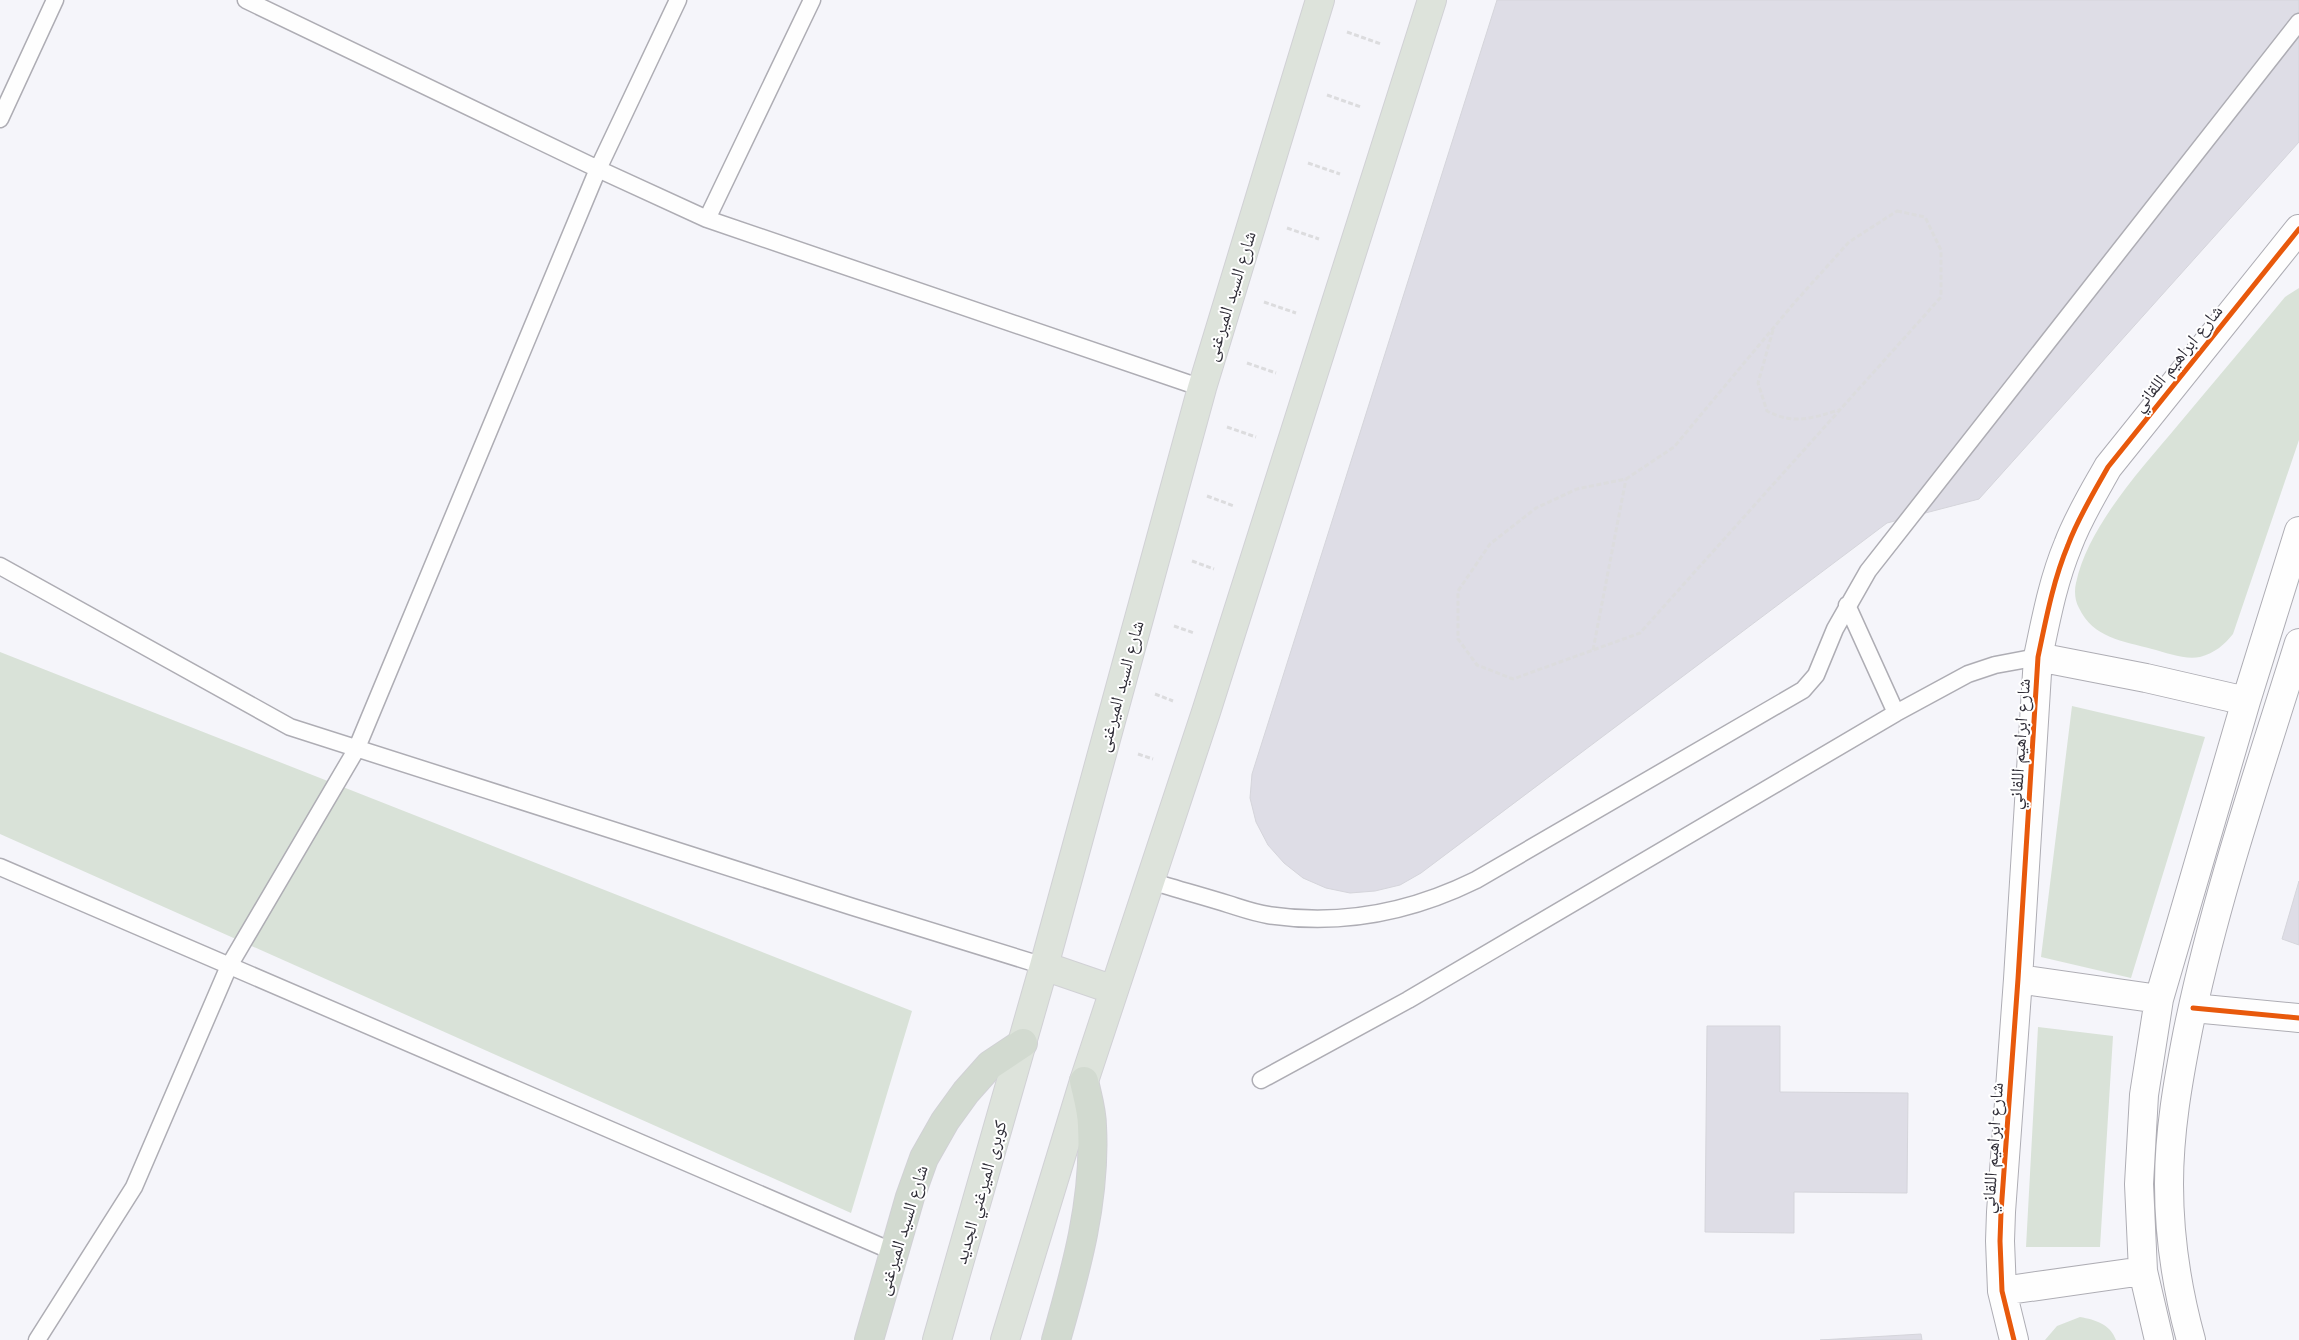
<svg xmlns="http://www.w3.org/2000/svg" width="2299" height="1340" font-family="Quicksand,'Noto Naskh Arabic',sans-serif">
<rect width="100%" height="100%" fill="#f5f5fa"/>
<path fill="#d9e2d8" d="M2299 288V440L2233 634C2224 645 2215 653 2200 657 2185 660 2167 653 2152 649 2123 641 2093 638 2079 608 2075 601 2074 591 2076 583 2088 526 2142 468 2178 425 2214 382 2250 339 2285 297Z
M0 652 912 1011 851 1213 0 834Z
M2072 706 2205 737 2131 978 2041 957Z
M2038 1027 2113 1036 2100 1247H2026Z
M2080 1317C2096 1320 2110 1324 2116 1340H2045L2057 1326Z"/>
<path fill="#dedde6" stroke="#d5d5db" d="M1497 0H2299V142L1979 499 1887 523 1421 873 1400 885 1375 891 1350 893 1326 888 1303 878 1284 863 1268 845 1256 822 1250 798 1252 774Z
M2299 881V945L2282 939Z
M1707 1026H1780V1092L1908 1093 1907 1193 1794 1192V1233L1705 1232Z
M1921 1334 1922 1340H1820Z"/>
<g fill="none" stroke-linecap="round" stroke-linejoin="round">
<defs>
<path id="service" d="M246 0 598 169 707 219 1202 388
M0 119 55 0
M707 219 812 0
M0 566 290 727 853 907 1044 966
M1847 605 1896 713
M0 867 894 1252
M1151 881C1176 889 1202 896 1228 904 1241 908 1255 913 1268 915 1341 926 1411 912 1476 880L1803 690 1816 675 1835 629 1868 571 2299 22
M1261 1080 1408 1000 1896 713 1968 674 1995 665 2038 657
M37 1340 134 1187 229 966 356 750 598 169 678 0"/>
<path id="minor" d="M2038 657 2146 678 2246 701
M2018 979 2159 999
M2193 1008 2299 1018
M2002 1291 2143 1271
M2014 1340 2002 1291 2000 1241 2001 1212 2018 979 2038 657C2046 619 2053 581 2068 545 2078 518 2094 492 2108 467L2299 229
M2159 1340 2143 1271 2139 1184 2144 1095 2159 999 2246 701 2299 531
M2191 1340C2177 1289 2169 1236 2169 1184 2169 1132 2178 1081 2188 1030 2215 899 2259 771 2299 643"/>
<path id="primary" d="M1044 966 1114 990
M937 1340 1044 966 1202 388 1320 0
M1005 1340 1084 1081 1206 712 1432 0"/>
<path id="trunk" d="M869 1340 910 1197 924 1158 945 1121 966 1092 990 1065 1023 1043
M1056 1340C1076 1270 1096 1199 1092 1126 1092 1111 1087 1095 1084 1081"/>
</defs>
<use href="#service" stroke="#aeadb4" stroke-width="19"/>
<use href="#minor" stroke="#aeadb4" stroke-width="30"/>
<use href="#primary" stroke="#d1d1d5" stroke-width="30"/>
<use href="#trunk" stroke="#d1d1d5" stroke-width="30"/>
<path stroke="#dcdcde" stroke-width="3" stroke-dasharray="5 2.5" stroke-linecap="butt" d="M1347 32 1381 44
M1327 95 1361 107
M1308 163 1340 174
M1897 211 1925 217 1941 250V297L1640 633 1513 679 1477 665 1458 639V591L1490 544 1536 508 1577 489 1626 479 1674 447 1795 302 1849 242Z
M1287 228 1319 239
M1264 302 1296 313
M1773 330 1758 383 1767 411C1794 425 1812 418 1839 410
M1247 363 1276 373
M1227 427 1256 437
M1207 496 1234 506
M1192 561 1214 569
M1174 626 1194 633
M1593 650 1626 479
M1155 694 1173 701
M1138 754 1153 759"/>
<use href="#service" stroke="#fefefe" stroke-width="16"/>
<use href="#minor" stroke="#fefefe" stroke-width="28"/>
<use href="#primary" stroke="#dde3db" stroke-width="28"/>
<use href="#trunk" stroke="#d2dad0" stroke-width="28"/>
<defs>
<path id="cycleway" d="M2193 1008 2299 1018
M2014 1340 2002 1291 2000 1241 2001 1212 2018 979 2038 657C2046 619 2053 581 2068 545 2078 518 2094 492 2108 467L2299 229"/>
</defs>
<use href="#cycleway" stroke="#fff" stroke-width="8"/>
<use href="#cycleway" stroke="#e8590c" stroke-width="5"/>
</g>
<g text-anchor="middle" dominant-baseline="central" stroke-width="4" stroke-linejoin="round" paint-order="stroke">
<g font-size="18" fill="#2f2d37" stroke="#fff">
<text transform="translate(1230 296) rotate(-73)">شارع السيد الميرغنى</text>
<text transform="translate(2177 358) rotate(-51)">شارع ابراهيم اللقاني</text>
<text transform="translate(1120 686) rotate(-75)">شارع السيد الميرغنى</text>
<text transform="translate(2019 744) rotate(-86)">شارع ابراهيم اللقاني</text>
<text transform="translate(1992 1148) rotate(-86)">شارع ابراهيم اللقاني</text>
<text transform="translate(980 1192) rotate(-74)">كوبرى الميرغني الجديد</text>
<text transform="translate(902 1230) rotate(-73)">شارع السيد الميرغنى</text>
</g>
</g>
</svg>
